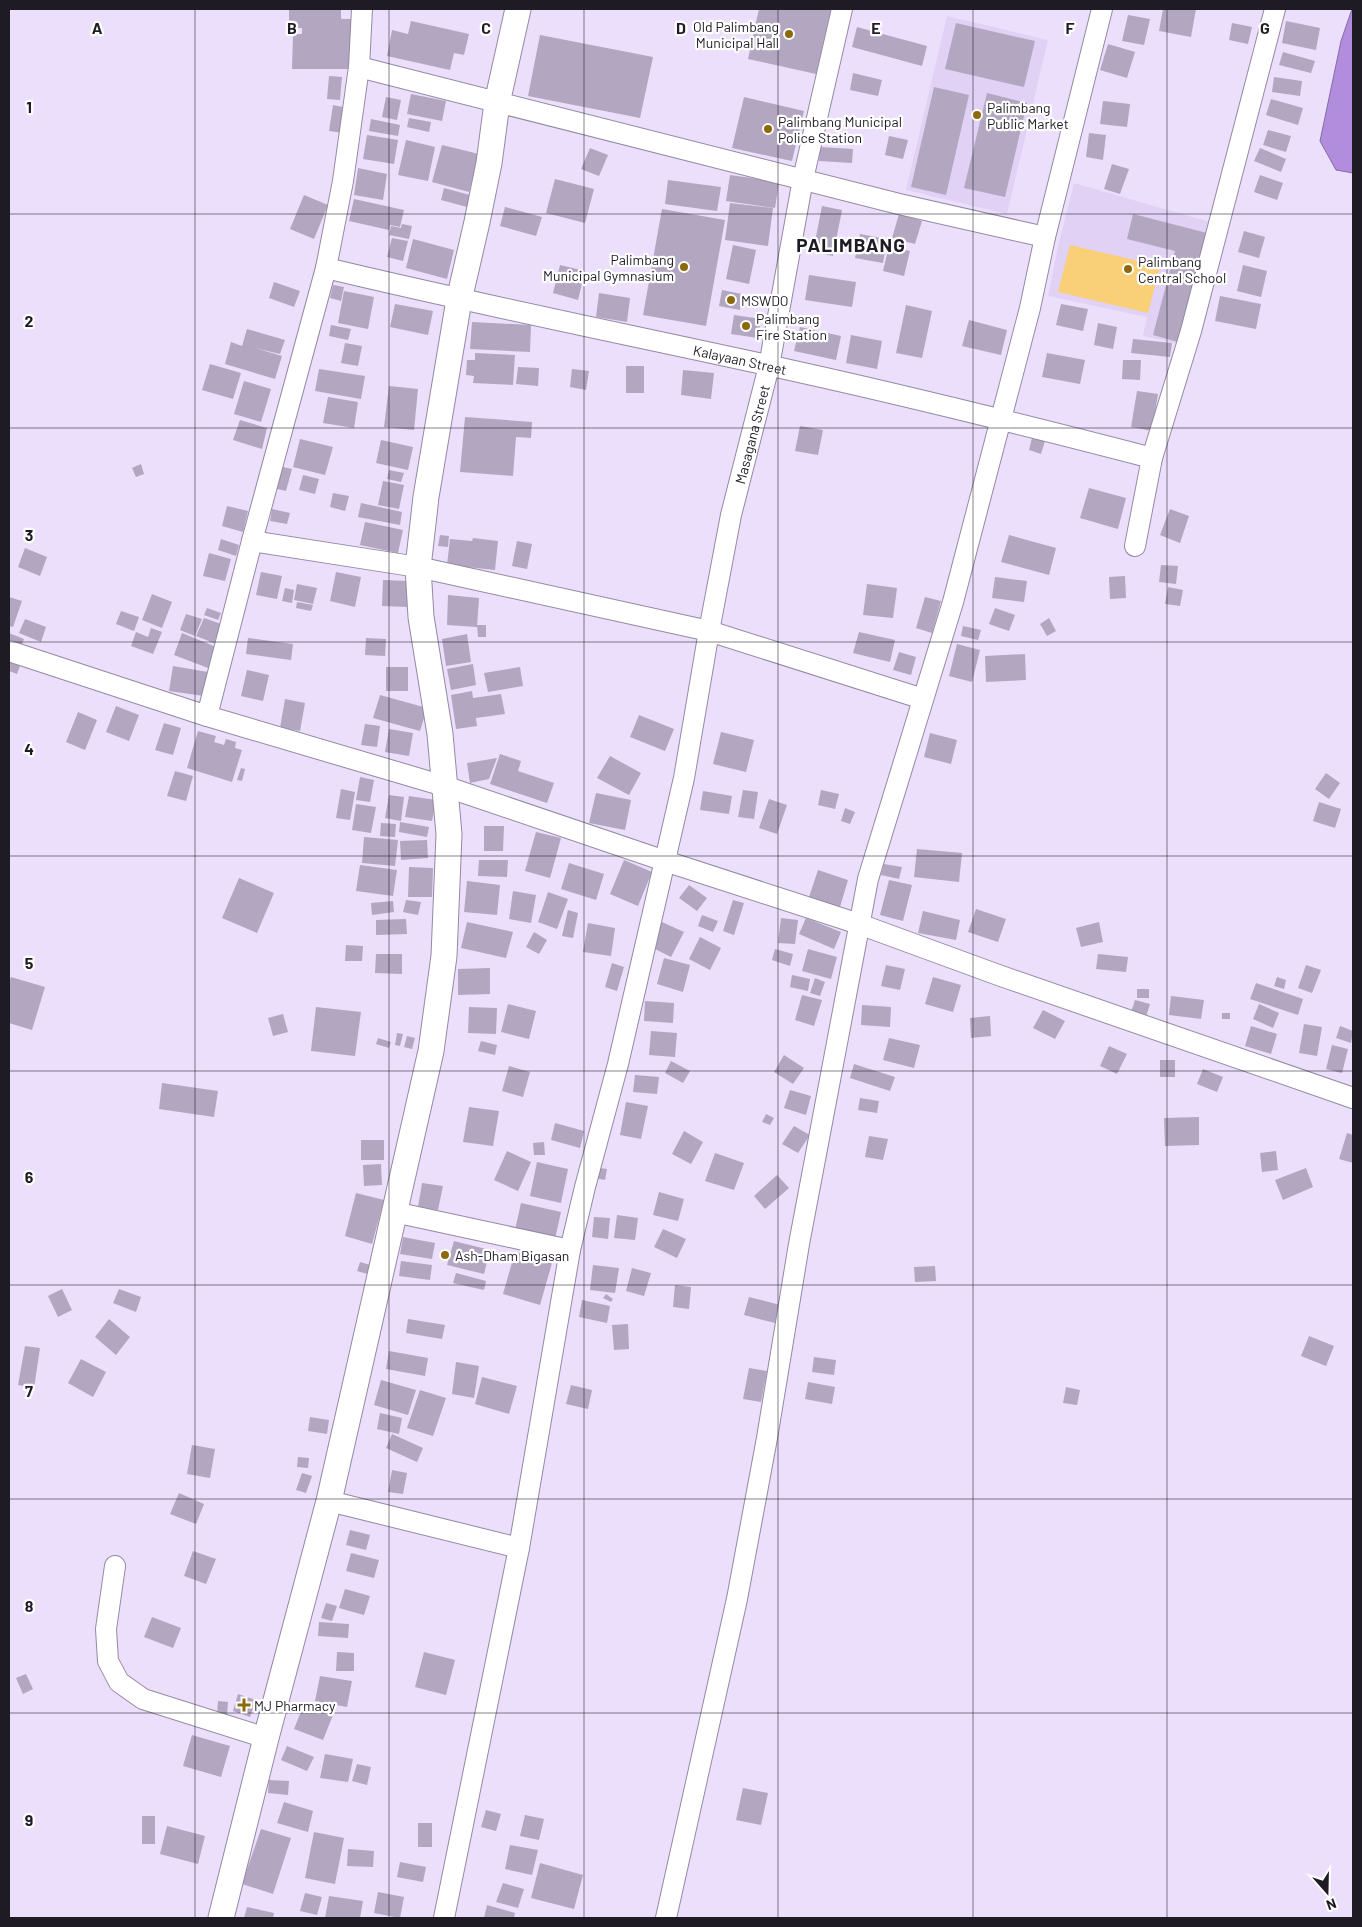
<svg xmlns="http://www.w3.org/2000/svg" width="1362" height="1927" font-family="Barlow,sans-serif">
<rect width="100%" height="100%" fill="#ecdffc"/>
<path fill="#e1d1f5" d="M947 16 1048 40 1007 214 906 190Z
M1074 183 1213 223 1183 345 1143 336 1147 317 1048 296 1059 242Z"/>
<path fill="#f9d078" d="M1070 245 1160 266 1148 313 1058 292Z"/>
<path fill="#b28ddd" stroke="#866ba6" d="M1352 9H1353V173L1336 170 1320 141 1341 41Z"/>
<path fill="#b2a6c1" d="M289 9H341V19H351V69H292L293 34H302V28H289Z
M759 9H831L816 74 748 59Z
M1163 9H1196L1191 37 1159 31Z
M1128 15 1150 19 1144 45 1122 41Z
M411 21 469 34 464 55 454 53 450 70 387 56 392 30 408 34Z
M1286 21 1320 28 1316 50 1282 43Z
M956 23 1035 41 1024 87 945 69Z
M1232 23 1252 27 1248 44 1229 40Z
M857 27 927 46 922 66 852 47Z
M540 35 653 57 640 118 528 96Z
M1108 44 1135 52 1127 78 1100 70Z
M1283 52 1315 61 1311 73 1279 65Z
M853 73 882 80 878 96 850 90Z
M329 76 342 77 340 100 327 99Z
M1274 77 1302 81 1300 96 1272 92Z
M934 87 969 95 946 195 911 187Z
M987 93 1027 103 1005 197 964 188Z
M411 94 446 101 442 121 407 114Z
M386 97 401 100 397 120 382 117Z
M744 97 804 111 792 161 732 148Z
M1271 99 1303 108 1298 125 1266 115Z
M1103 101 1130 104 1127 127 1100 124Z
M333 105 347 108 343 133 329 131Z
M409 118 431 122 429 132 407 127Z
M371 119 400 125 398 136 369 131Z
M1268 130 1291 136 1286 152 1263 145Z
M1089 133 1106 135 1103 160 1086 157Z
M367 135 398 140 394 164 363 159Z
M889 136 908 140 903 159 885 155Z
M406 140 435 147 428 181 398 175Z
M442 145 479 154 469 192 432 182Z
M820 147 853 149 852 163 819 161Z
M590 148 608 155 599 176 581 169Z
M1260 148 1286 159 1281 172 1254 161Z
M1112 164 1129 169 1120 194 1104 189Z
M358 168 387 174 383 200 354 195Z
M730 175 779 182 775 208 726 201Z
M1260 175 1283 183 1277 200 1254 192Z
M555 179 594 189 585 223 546 213Z
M668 180 721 187 717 211 665 204Z
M444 188 470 195 467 207 441 200Z
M304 195 328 205 314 239 290 229Z
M354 199 404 210 400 227 390 225 389 230 349 221Z
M730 203 773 208 768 246 725 240Z
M822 206 842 210 833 256 813 252Z
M505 207 542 217 536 236 500 226Z
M662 209 725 220 706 326 643 315Z
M899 214 922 221 915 244 892 238Z
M1133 214 1207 233 1178 342 1153 335 1175 251 1127 239Z
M402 224 412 226 409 239 389 235 391 226 401 228Z
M1244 231 1265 237 1259 258 1238 252Z
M860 234 887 239 883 263 855 258Z
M392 238 408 241 403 261 387 257Z
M413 239 454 250 447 279 406 268Z
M733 245 756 250 749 284 726 279Z
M889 246 910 251 904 276 883 271Z
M560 265 585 271 578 300 553 293Z
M1243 265 1267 271 1261 297 1237 291Z
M809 275 856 282 852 307 805 300Z
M274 282 300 291 294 307 269 298Z
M333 285 344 287 341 301 330 298Z
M722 290 742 294 740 310 719 306Z
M344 291 374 297 368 329 338 323Z
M599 293 630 298 627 322 596 317Z
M1220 296 1261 304 1256 329 1215 321Z
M395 304 433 311 428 335 390 327Z
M1061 304 1088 309 1083 331 1056 325Z
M906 305 932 311 922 358 896 353Z
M734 315 761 319 758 338 731 334Z
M969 320 1007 330 1001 355 962 346Z
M472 322 531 325 530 352 470 349Z
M1098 323 1117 327 1113 349 1094 345Z
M331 325 351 329 348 340 329 336Z
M800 327 841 336 836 360 794 351Z
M247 329 285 340 280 354 255 348 282 356 275 379 225 364 231 342 242 346Z
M851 335 882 341 877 369 846 363Z
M1133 339 1172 343 1170 357 1131 353Z
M345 343 362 346 358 366 341 363Z
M475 353 515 355 513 385 473 383 474 376 466 375 467 360H475Z
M1047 353 1085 360 1080 384 1042 377Z
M1123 360H1141L1140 380 1122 379Z
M210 364 241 373 233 399 202 390Z
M626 366H644V393H626Z
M518 367 539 368 538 386 516 384Z
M319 369 365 376 361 399 315 391Z
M572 369 589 371 586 390 570 387Z
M683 370 714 373 711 399 681 395Z
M244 381 271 389 261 422 234 414Z
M389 386 418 389 414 430 384 427Z
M1137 391 1158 394 1152 431 1131 427Z
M328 397 358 402 354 428 323 423Z
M465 417 532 422 531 438 516 437 513 476 460 472Z
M240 420 267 428 262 449 233 440Z
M800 426 823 430 818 455 795 451Z
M1032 438 1045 441 1041 454 1029 450Z
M300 439 333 447 325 475 293 467Z
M381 440 413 447 408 470 376 463Z
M141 464 144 474 136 477 132 468Z
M279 466 292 469 286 491 273 488Z
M389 470 404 473 401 482 387 479Z
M303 475 319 479 315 494 299 490Z
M383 481 404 485 399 509 378 505Z
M1089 488 1126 498 1118 529 1080 518Z
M333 493 349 496 345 511 330 507Z
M361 503 402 512 400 525 358 517Z
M227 506 248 511 243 532 222 526Z
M272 509 290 513 287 524 270 521Z
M1170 509 1189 516 1180 543 1160 535Z
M365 522 403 530 398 553 360 545Z
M440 535 449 536 448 547 438 546Z
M1009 535 1056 548 1049 575 1001 562Z
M473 538 498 541 495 570 447 565 450 539 472 541Z
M221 539 239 545 236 556 218 550Z
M517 541 532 544 527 569 512 566Z
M25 548 47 557 40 576 18 567Z
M209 553 231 559 225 581 203 576Z
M1161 565 1178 566 1176 584 1159 582Z
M261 572 282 576 277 599 256 595Z
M336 572 361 577 355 607 330 601Z
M1125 576 1126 598 1110 599 1109 577Z
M995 577 1027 581 1024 602 992 598Z
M383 580 408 581V607L382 606Z
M297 584 317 588 313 604 294 600Z
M867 584 897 588 893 618 863 615Z
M1168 587 1183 590 1180 606 1165 604Z
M285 588 294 590 292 603 282 601Z
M152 594 172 602 162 628 142 620Z
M448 595 479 598 477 627 447 625Z
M9 597 22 601 13 627 9 626Z
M925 597 941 601 932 633 916 628Z
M297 602 313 605 311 611 296 608Z
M207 608 221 613 218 620 204 615Z
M995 608 1015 615 1009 631 989 624Z
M121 611 139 617 134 631 116 624Z
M186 614 202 619 195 636 180 630Z
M204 618 221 624 214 643 196 636Z
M1049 618 1056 631 1047 636 1040 624Z
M25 619 46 627 41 642 19 633Z
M477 625H486V637H478Z
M963 626 981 630 978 640 961 636Z
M151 628 162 632 153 654 131 646 136 632 148 637Z
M859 632 895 640 890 662 853 653Z
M9 633 24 639 20 649 9 644Z
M182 633 216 647 208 668 174 655Z
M467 634 471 662 446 666 442 639Z
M248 638 293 644 291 660 246 654Z
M366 638 386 639 385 656 365 655Z
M957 644 980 650 972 682 949 676Z
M899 652 916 657 911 675 893 670Z
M1025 654 1026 680 986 682 985 656Z
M9 661 20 666 17 674 9 671Z
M473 664 476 685 451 690 447 669Z
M173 666 208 672 204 696 169 691Z
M386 667H408V691H386Z
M520 667 523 686 488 692 484 673Z
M247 670 269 675 263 701 241 696Z
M472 691 473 698 501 694 505 714 476 718 477 726 456 729 451 695Z
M380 695 427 708 420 731 373 718Z
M285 699 305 703 300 731 280 728Z
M116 706 139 715 129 741 106 732Z
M78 712 97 720 85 750 66 742Z
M639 715 674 729 665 751 630 737Z
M164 723 181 728 173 755 155 750Z
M365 724 380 726 377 747 361 745Z
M389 729 413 733 409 756 385 752Z
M198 731 216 736 214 742 224 745 226 739 236 742 235 748 242 750 232 782 187 768Z
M721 732 754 740 746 772 713 764Z
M930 733 957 740 951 764 924 757Z
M500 754 521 761 518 771 554 783 547 803 490 784Z
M610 756 641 773 629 795 597 778Z
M497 758 489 779 470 783 467 763Z
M241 768 245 769 242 781 237 780Z
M175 771 193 776 186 801 167 796Z
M1326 773 1340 783 1329 799 1315 789Z
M360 777 374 780 370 802 356 800Z
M341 789 355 792 350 820 336 818Z
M743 790 758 792 754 819 738 817Z
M821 790 839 794 835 809 818 805Z
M703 791 732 796 729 814 700 810Z
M596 793 631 800 625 830 589 823Z
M389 795 404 797 401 821 385 818Z
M409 796 436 800 432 821 405 817Z
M769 799 787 805 777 834 759 828Z
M1319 802 1341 809 1335 828 1313 821Z
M356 804 376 807 371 833 352 830Z
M845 808 855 812 850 824 841 821Z
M400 822 429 827 427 837 399 832Z
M381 823 396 824 395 837 380 836Z
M484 826H504L503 851H484Z
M536 832 561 838 550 878 525 871Z
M364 837 398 840 395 866 362 863Z
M427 840 428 858 401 860 400 841Z
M917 849 962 853 959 882 914 877Z
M479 860H508L507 877 478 876Z
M624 860 652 872 638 906 610 894Z
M569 863 604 874 596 900 561 889Z
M884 864 902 867 899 879 881 875Z
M360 865 397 870 393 896 356 891Z
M409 867 433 868 432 897H408Z
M818 870 848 880 840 907 809 897Z
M239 878 274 893 257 933 222 918Z
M889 880 912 885 903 921 880 915Z
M467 881 500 885 497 915 464 912Z
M689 885 707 898 697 911 679 898Z
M513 891 536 895 531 923 509 919Z
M548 892 568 899 557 929 538 922Z
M406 900 421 902 418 915 403 912Z
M733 900 744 903 734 935 723 931Z
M393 901 394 912 372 915 371 903Z
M976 909 1006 919 998 942 968 932Z
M568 910 578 913 573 938 562 936Z
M923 911 960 920 956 940 918 933Z
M702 915 718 921 713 932 698 926Z
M781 918 798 920 795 944 778 943Z
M806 918 841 932 834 949 799 934Z
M406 919 407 934 376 935V920Z
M467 922 513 932 506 958 461 948Z
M662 922 684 932 671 957 649 946Z
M1099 922 1103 942 1081 947 1076 928Z
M588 923 615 928 611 956 583 952Z
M534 932 547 940 539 954 526 947Z
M700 937 721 948 710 970 689 959Z
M346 945 363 946 362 961H345Z
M775 949 793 954 790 966 772 960Z
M808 949 837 957 831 979 802 971Z
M376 954H402V974L375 973Z
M1098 954 1128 957 1126 972 1096 969Z
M664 958 690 965 683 992 657 984Z
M612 963 624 967 617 991 605 987Z
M886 965 905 969 900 990 881 986Z
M1306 965 1321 970 1312 993 1298 988Z
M490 968V994L458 995V969Z
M792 975 810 979 808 991 790 987Z
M11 977 45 987 32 1030 9 1023V983Z
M933 977 961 985 953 1012 925 1004Z
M1277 977 1286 980 1284 989 1274 986Z
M815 978 825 982 820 996 810 993Z
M1256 983 1303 999 1298 1015 1250 999Z
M1137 989H1149V998H1137Z
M802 995 822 1000 814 1026 795 1020Z
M1171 996 1204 1000 1201 1019 1169 1015Z
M1135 1000 1150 1004 1146 1017 1131 1012Z
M645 1001 674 1003 673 1023 644 1021Z
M508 1004 536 1011 529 1039 501 1032Z
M1259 1004 1279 1013 1273 1028 1253 1019Z
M862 1005 891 1007 890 1027 861 1025Z
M316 1007 361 1012 355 1056 311 1051Z
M469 1007 497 1008 496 1034 468 1033Z
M1043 1010 1065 1021 1055 1039 1033 1028Z
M1222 1013H1230V1019H1222Z
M283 1014 288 1032 273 1036 268 1018Z
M990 1016 991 1036 971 1038 970 1018Z
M1304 1024 1322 1027 1317 1056 1299 1053Z
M1251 1026 1277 1034 1271 1054 1245 1046Z
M1340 1026 1353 1031 1351 1043 1336 1038Z
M651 1031 677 1033 675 1057 649 1055Z
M397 1033 403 1034 400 1046 395 1045Z
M407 1036 415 1038 412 1049 404 1047Z
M378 1038 391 1042 389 1048 376 1044Z
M889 1038 920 1045 914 1068 883 1060Z
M481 1041 497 1045 495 1055 478 1051Z
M1332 1045 1348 1049 1342 1073 1326 1069Z
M1109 1046 1127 1054 1117 1074 1100 1066Z
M784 1055 804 1068 793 1084 774 1072Z
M1160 1060H1175V1077H1160Z
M671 1061 690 1071 683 1083 665 1073Z
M854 1064 895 1077 890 1091 850 1078Z
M509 1066 530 1072 523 1097 502 1091Z
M1203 1069 1223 1077 1217 1092 1197 1084Z
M635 1075 659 1077 657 1094 633 1092Z
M162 1083 218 1091 214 1117 159 1109Z
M790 1090 811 1096 806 1115 784 1108Z
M860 1098 879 1101 877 1113 858 1110Z
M626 1102 648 1106 641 1139 620 1135Z
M469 1107 499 1111 493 1146 463 1142Z
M766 1114 774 1118 770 1125 762 1122Z
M1199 1117V1145L1165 1146 1164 1118Z
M555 1123 584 1131 580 1148 551 1140Z
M794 1126 810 1135 798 1153 782 1144Z
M684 1131 703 1142 691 1164 672 1154Z
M1347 1133 1353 1135V1163L1339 1159Z
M869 1136 888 1139 883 1160 865 1157Z
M361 1140H384V1160H361Z
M544 1142 545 1155H534L533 1143Z
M507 1151 531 1162 518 1191 494 1180Z
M1276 1151 1278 1170 1262 1172 1260 1153Z
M715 1153 744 1163 734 1190 705 1181Z
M537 1162 568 1169 561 1203 530 1196Z
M381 1164 382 1185 364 1186 363 1165Z
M594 1167 607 1169 605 1180 593 1178Z
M1306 1168 1313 1187 1283 1200 1275 1180Z
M777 1175 789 1188 765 1209 754 1196Z
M422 1183 443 1186 438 1210 418 1207Z
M659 1192 684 1199 678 1221 653 1215Z
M356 1193 384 1200 372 1244 345 1236Z
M521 1203 561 1212 555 1239 515 1230Z
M617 1215 638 1218 635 1240 614 1238Z
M594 1217 610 1218 608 1239 592 1237Z
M663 1229 686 1239 677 1258 654 1247Z
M403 1237 435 1243 432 1259 400 1254Z
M454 1241 490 1250 484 1274 447 1265Z
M515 1252 552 1263 540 1305 503 1294Z
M401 1261 432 1265 430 1280 399 1276Z
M360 1262 374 1266 371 1275 357 1271Z
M593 1265 619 1268 615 1293 590 1290Z
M935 1266 936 1281 915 1282 914 1267Z
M632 1268 651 1273 644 1296 626 1291Z
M456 1273 486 1281 484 1290 453 1283Z
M675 1285 691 1287 689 1309 673 1307Z
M62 1289 72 1310 58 1317 48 1296Z
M119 1289 141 1297 136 1312 113 1303Z
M606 1294 613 1299 611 1302 603 1298Z
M749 1297 780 1305 775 1323 744 1315Z
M582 1300 610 1306 607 1323 579 1317Z
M109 1319 130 1337 116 1355 95 1337Z
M408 1319 445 1325 442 1339 406 1333Z
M628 1324 629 1349 614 1350 612 1325Z
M1309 1336 1334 1346 1326 1366 1301 1356Z
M25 1346 40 1348 34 1388 18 1385Z
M389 1351 428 1358 425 1376 386 1369Z
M814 1357 836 1360 834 1375 812 1372Z
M81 1359 106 1372 93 1397 68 1383Z
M456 1362 479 1366 474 1398 452 1394Z
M749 1368 767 1371 761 1402 743 1399Z
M482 1377 517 1386 509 1414 475 1404Z
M381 1380 416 1390 408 1415 374 1405Z
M808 1382 835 1387 832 1404 805 1399Z
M571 1385 592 1390 588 1409 566 1404Z
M1066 1387 1080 1390 1077 1405 1063 1403Z
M420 1390 446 1398 433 1436 407 1428Z
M380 1413 402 1418 399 1434 377 1429Z
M310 1417 329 1420 327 1434 308 1431Z
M392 1434 423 1448 417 1462 386 1448Z
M192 1445 215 1449 210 1478 187 1474Z
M298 1457 309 1458 308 1468 297 1467Z
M392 1470 407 1473 403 1494 388 1492Z
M302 1473 312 1476 306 1493 296 1490Z
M179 1493 204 1504 196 1524 170 1514Z
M350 1530 370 1535 366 1550 346 1545Z
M193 1551 216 1559 206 1584 184 1576Z
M351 1553 379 1560 374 1578 346 1571Z
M345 1589 370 1596 364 1615 339 1608Z
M326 1603 337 1606 332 1621 321 1618Z
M152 1617 181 1628 173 1648 144 1637Z
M319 1622 349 1624 348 1638 318 1636Z
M337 1652 354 1653V1671H336Z
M424 1652 455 1660 446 1695 415 1687Z
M26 1674 33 1689 23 1694 16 1678Z
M320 1676 352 1681 347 1707 315 1701Z
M238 1694 256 1700 250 1717 233 1711Z
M218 1701 228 1702 227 1716H217Z
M304 1704 333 1715 323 1740 294 1729Z
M192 1735 230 1746 221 1777 183 1766Z
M287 1746 314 1757 307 1771 281 1760Z
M325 1754 353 1759 348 1782 320 1778Z
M357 1764 371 1767 367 1785 352 1781Z
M269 1780 289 1781 288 1795 268 1793Z
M743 1788 768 1793 761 1825 736 1820Z
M284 1802 313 1811 308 1832 277 1823Z
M486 1810 501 1814 496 1831 481 1827Z
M525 1815 544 1819 539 1840 520 1836Z
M142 1816H155V1844H142Z
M418 1823H432V1847H418Z
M167 1826 205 1836 198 1864 160 1854Z
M261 1829 291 1838 273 1894 242 1884Z
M314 1832 344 1838 335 1884 305 1878Z
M510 1845 538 1850 532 1875 505 1869Z
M348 1849 374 1851 373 1867 347 1866Z
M400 1862 426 1867 423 1882 397 1877Z
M540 1863 583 1875 574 1909 531 1898Z
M503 1883 524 1889 518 1908 496 1902Z
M378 1892 404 1897 400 1918 374 1913Z
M305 1893 322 1897 317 1915 300 1911Z
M329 1896 363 1901 360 1918H325Z
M487 1905 515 1913 514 1918H484Z
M247 1907 274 1913 273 1918H244Z"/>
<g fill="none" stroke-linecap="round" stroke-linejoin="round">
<defs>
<g id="minor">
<path d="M359 67 899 204 1045 237"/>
<path id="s1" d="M326 268C472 303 620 333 767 365 896 393 1025 425 1152 458"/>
<path d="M252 541 418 567 709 631 923 699"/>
<path d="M1135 546 1152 458 1191 331 1275 9"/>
<path d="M9 651 207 716 444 786 665 861 859 924 1001 976 1353 1098"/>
<path d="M207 716 252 541 326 268 343 181 359 67 362 9"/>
<path d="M394 1212 570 1250"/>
<path d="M329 1501 519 1548"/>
<path d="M115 1566 106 1629 108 1661 119 1682 143 1699 266 1738"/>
<path id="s2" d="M444 1918 519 1548 570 1250 585 1187 618 1064 684 778 709 631 731 515 769 366 803 179 842 9"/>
<path d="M666 1918 737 1599 767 1438 799 1244 868 879 953 602 1030 308 1045 237 1102 9"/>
</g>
<path id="tertiary" d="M221 1918 266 1738 329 1501 431 1051 444 956 449 834 440 734 421 617 418 567 426 497 459 300 477 222 489 163 497 103 518 9"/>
</defs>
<use href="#minor" stroke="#9489a3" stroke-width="22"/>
<use href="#tertiary" stroke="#9489a3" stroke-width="27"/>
<use href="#minor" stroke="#fff" stroke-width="20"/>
<use href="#tertiary" stroke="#fff" stroke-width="25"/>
</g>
<path fill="none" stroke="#1f1b25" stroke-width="1" stroke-opacity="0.55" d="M195 9V1918M389 9V1918M584 9V1918M778 9V1918M973 9V1918M1167 9V1918M9 214H1353M9 428H1353M9 642H1353M9 856H1353M9 1071H1353M9 1285H1353M9 1499H1353M9 1713H1353"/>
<g fill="#8c6a0b" stroke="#fff" stroke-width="2">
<circle cx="789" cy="34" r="5"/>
<circle cx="977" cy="115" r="5"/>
<circle cx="768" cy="129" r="5"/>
<circle cx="684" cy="267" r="5"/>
<circle cx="1128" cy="269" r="5"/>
<circle cx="731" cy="300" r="5"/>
<circle cx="746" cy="326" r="5"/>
<circle cx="445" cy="1255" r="5"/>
<path d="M241.5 1697.5h5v5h5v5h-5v5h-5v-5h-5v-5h5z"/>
</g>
<g text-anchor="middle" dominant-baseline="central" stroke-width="4.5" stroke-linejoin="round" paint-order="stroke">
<g font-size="14" fill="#1f1b25" stroke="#fff" text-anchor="start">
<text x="779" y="26" text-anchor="end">Old Palimbang<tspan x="779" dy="16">Municipal Hall</tspan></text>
<text x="987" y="107">Palimbang<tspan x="987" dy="16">Public Market</tspan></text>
<text x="778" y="121">Palimbang Municipal<tspan x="778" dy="16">Police Station</tspan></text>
<text x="674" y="259" text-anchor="end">Palimbang<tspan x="674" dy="16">Municipal Gymnasium</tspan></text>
<text x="1138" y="261">Palimbang<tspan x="1138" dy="16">Central School</tspan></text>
<text x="741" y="300">MSWDO</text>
<text x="756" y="318">Palimbang<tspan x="756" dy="16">Fire Station</tspan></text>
<text x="455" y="1255">Ash-Dham Bigasan</text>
<text x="254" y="1705">MJ Pharmacy</text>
</g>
<g font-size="14" fill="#1f1b25" stroke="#fff">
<text stroke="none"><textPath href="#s1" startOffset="424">Kalayaan Street</textPath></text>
<text stroke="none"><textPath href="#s2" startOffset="1516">Masagana Street</textPath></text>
</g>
<g font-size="19" font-weight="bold" letter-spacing="1" fill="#1f1b25" stroke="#fff">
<text x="851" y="244">PALIMBANG</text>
</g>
</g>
<g font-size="16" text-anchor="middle" font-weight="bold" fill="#1f1b25" stroke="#fff" stroke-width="4.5" stroke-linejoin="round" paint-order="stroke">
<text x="97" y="34">A</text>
<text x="292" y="34">B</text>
<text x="486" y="34">C</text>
<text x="681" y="34">D</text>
<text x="876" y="34">E</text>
<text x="1070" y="34">F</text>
<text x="1265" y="34">G</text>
<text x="29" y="113">1</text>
<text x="29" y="327">2</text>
<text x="29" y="541">3</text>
<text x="29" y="755">4</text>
<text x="29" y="969">5</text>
<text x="29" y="1183">6</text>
<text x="29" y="1397">7</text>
<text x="29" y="1612">8</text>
<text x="29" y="1826">9</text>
</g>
<rect width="1362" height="1927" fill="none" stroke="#1f1b25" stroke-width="20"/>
<g transform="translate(1327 1892) rotate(160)" stroke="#ffffff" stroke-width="4" paint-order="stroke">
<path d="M0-4L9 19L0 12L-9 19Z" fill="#1f1b25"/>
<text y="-8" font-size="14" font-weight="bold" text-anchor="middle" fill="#1f1b25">N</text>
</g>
</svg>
